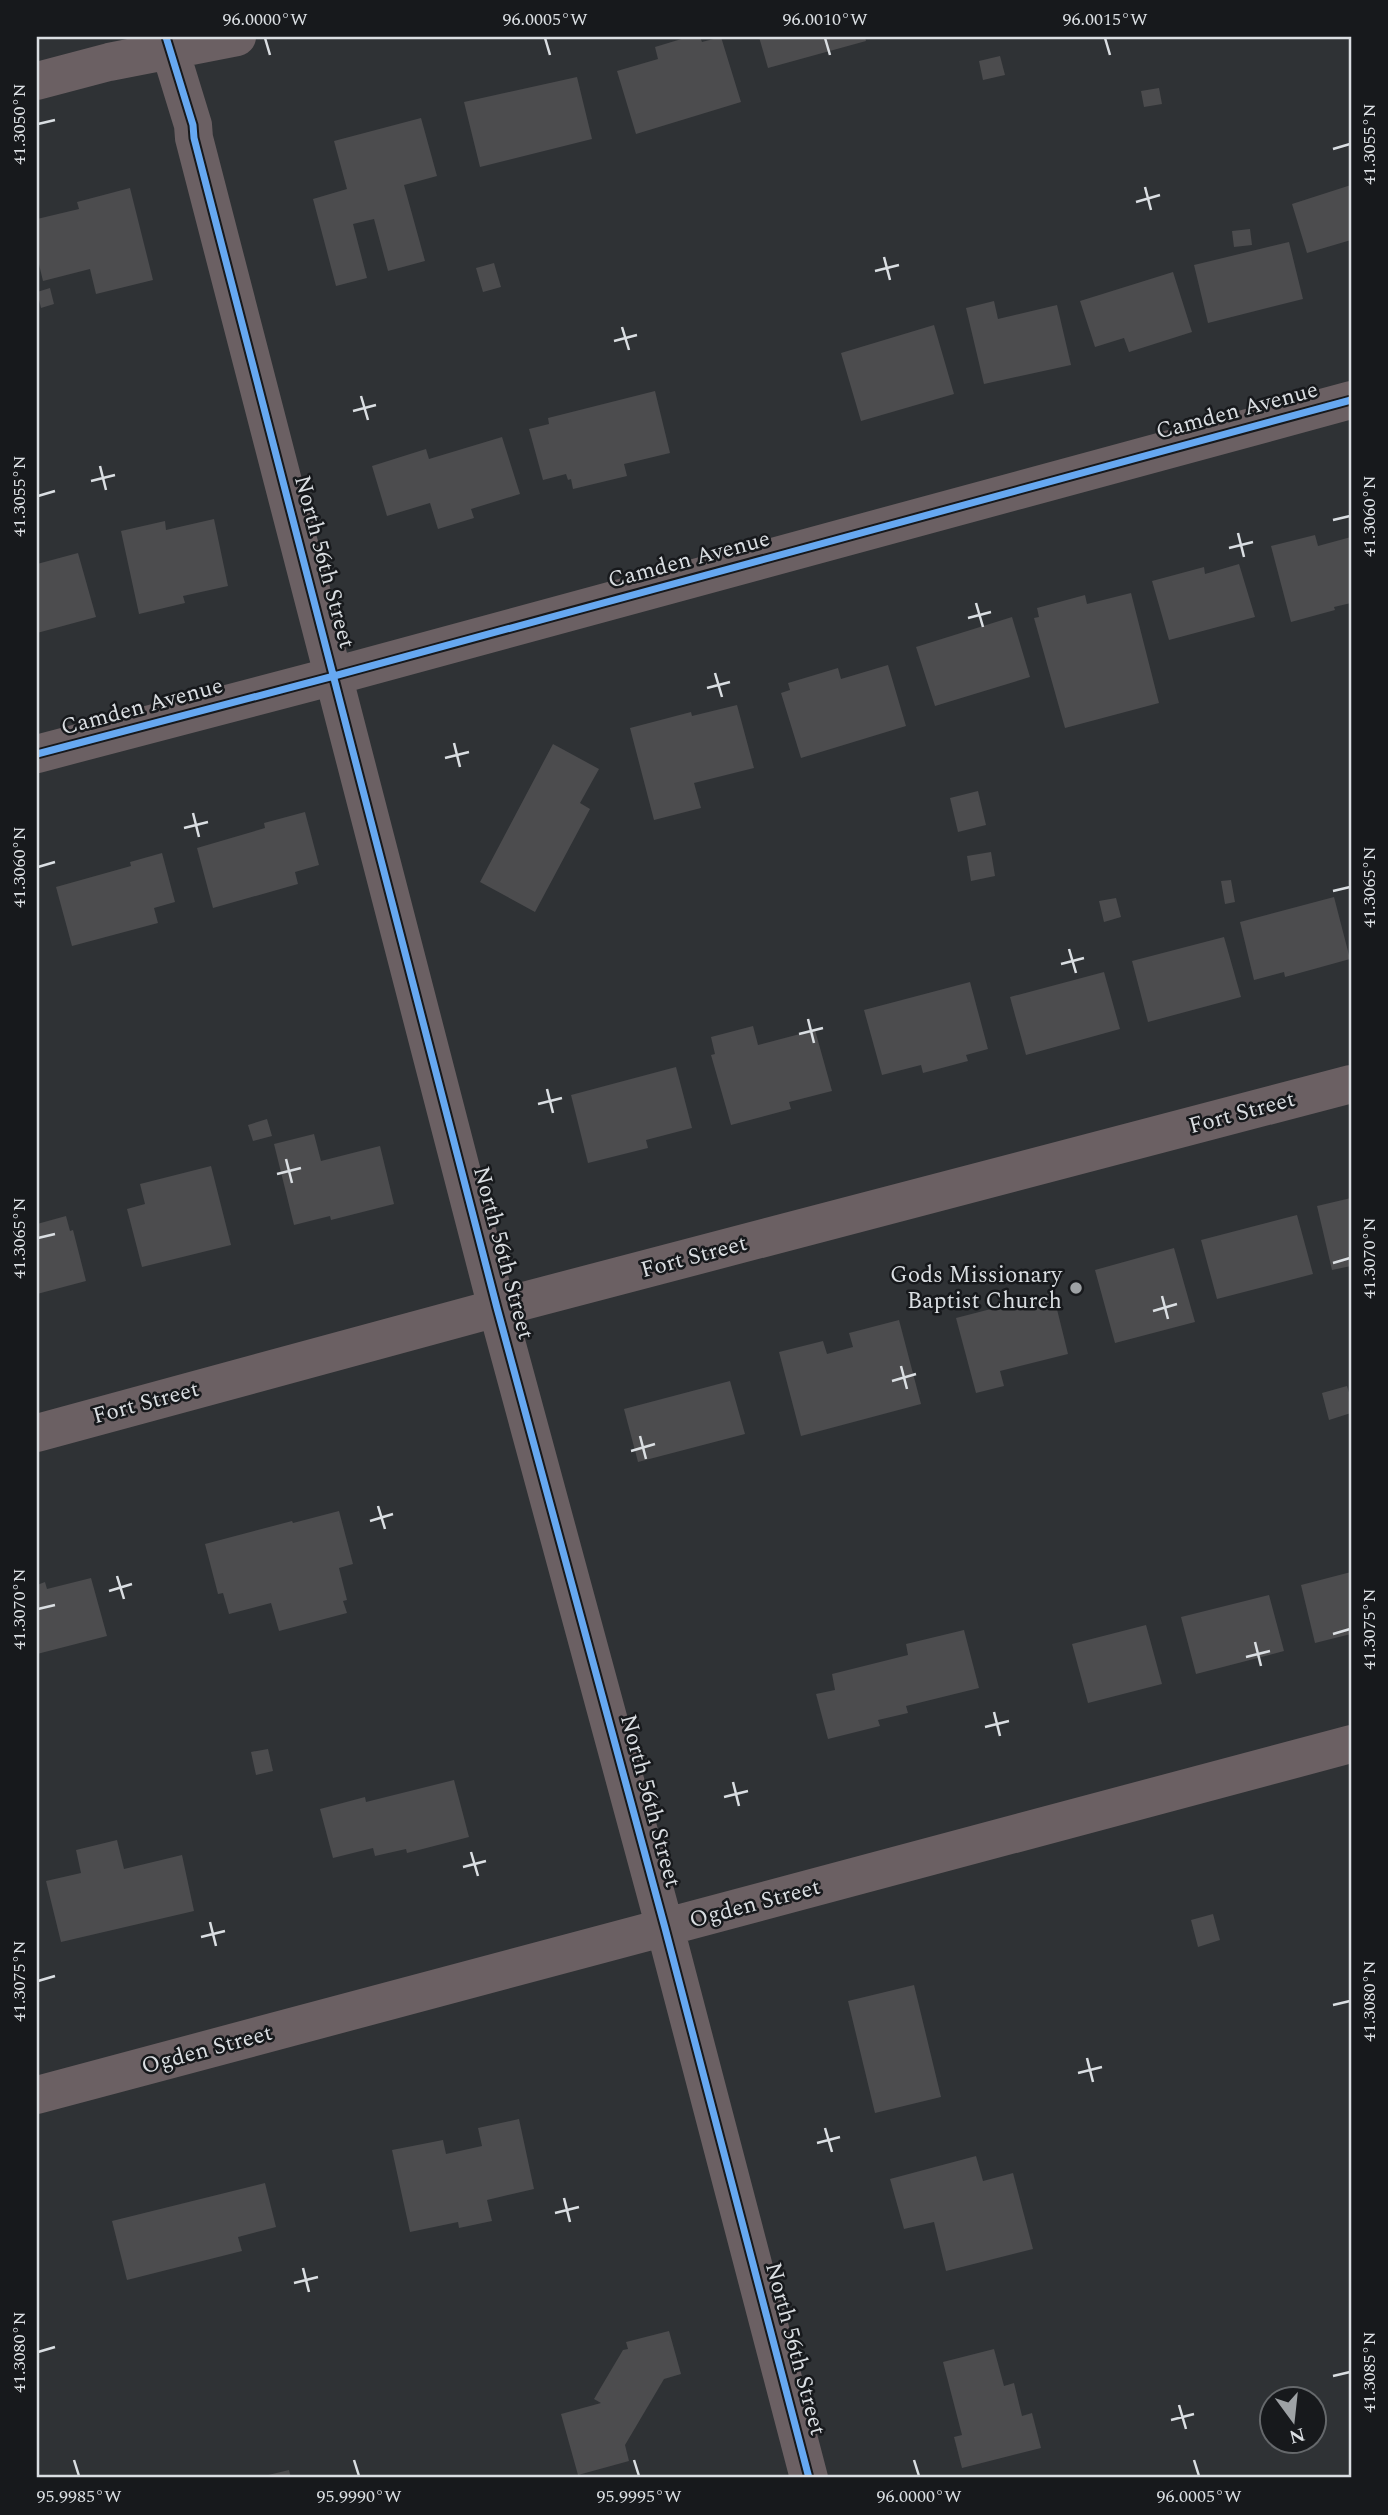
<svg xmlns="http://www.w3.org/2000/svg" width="1388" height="2515" font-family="Spectral,serif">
<rect width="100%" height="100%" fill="#2f3235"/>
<path fill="#4c4c4e" d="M688 37H700L702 42 721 37 741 102 636 134 617 71 658 59 655 47Z
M759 37H865L866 41 768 68Z
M1000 56 1005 75 983 80 979 61Z
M577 77 592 139 480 167 464 102Z
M1159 88 1162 104 1144 107 1141 91Z
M421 118 437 176 404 185 425 261 388 271 374 219 353 224 367 278 336 286 313 199 347 189 334 141Z
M1351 185V240L1307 253 1292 204Z
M130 188 153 280 96 294 90 269 43 281 37 256V219L79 209 77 202Z
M1250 229 1252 245 1234 247 1232 231Z
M1289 242 1303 299 1208 323 1194 265Z
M494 263 501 287 483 292 476 268Z
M1173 272 1192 332 1129 352 1124 338 1095 347 1080 301Z
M50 288 54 304 41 308 37 292Z
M994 301 998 319 1057 305 1071 365 984 384 966 308Z
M934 325 954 394 861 421 841 353Z
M655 391 670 453 624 464 627 476 573 489 571 479 568 480 566 474 543 480 529 429 549 424 548 418Z
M502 437 520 494 471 509 474 518 438 529 430 503 387 516 372 466 426 449 429 459Z
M214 519 228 586 183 596 185 603 139 614 121 531 165 521 166 530Z
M1315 535 1318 546 1351 537V603L1334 607 1335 610 1291 622 1271 546Z
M78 553 96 617 37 633V564Z
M1239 564 1255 617 1169 640 1152 581 1204 567 1205 574Z
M1131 593 1159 703 1065 728 1034 618 1039 617 1037 608 1085 595 1087 604Z
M1012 617 1030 677 935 706 916 647Z
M888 665 906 726 801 758 781 693 790 690 788 683 838 668 841 679Z
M737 705 754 768 694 783 701 808 654 820 630 728 691 712 692 716Z
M553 744 599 769 580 803 590 809 535 912 480 882Z
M978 791 986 825 958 832 950 798Z
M305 812 319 865 295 872 298 884 213 908 197 848 265 828 264 823Z
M991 852 995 876 971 881 967 856Z
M162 853 175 902 154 908 158 923 72 946 56 887 131 866 130 862Z
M1231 880 1235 902 1225 904 1221 881Z
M1334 897 1350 959 1285 977 1284 972 1254 980 1240 922Z
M1116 898 1121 917 1104 922 1099 901Z
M1224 937 1241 997 1148 1022 1132 961Z
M1104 972 1120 1029 1026 1055 1010 997Z
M970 982 988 1049 966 1055 968 1061 923 1073 921 1065 882 1075 864 1010Z
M753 1026 758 1045 815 1030 832 1091 789 1102 791 1109 731 1125 711 1055 715 1054 711 1037Z
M676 1067 692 1128 646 1140 648 1148 588 1163 571 1095Z
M267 1119 272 1136 253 1141 248 1125Z
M314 1134 321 1161 380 1146 394 1204 331 1220 330 1216 294 1225 274 1144Z
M211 1166 231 1245 142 1267 127 1209 145 1204 140 1184Z
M1351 1198V1266L1332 1270 1317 1206Z
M1297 1215 1313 1274 1217 1299 1201 1240Z
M66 1216 70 1231 73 1230 86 1281 37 1294V1224Z
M1174 1248 1195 1322 1115 1343 1095 1270Z
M1053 1293 1068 1354 1000 1371 1004 1386 976 1393 956 1318Z
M899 1320 921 1404 801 1436 779 1352 823 1341 827 1354 853 1347 849 1333Z
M730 1381 745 1434 638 1462 624 1409Z
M1347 1386 1351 1399V1413L1329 1420 1322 1393Z
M339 1511 353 1564 339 1568 347 1600 343 1601 347 1613 279 1631 271 1603 229 1614 223 1593 218 1594 205 1544 292 1521 293 1523Z
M1351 1572V1634L1315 1643 1301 1585Z
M91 1578 107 1636 37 1654V1585L45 1582 47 1589Z
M1269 1595 1284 1651 1196 1674 1181 1617Z
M1146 1625 1162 1684 1088 1703 1072 1644Z
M964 1630 979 1688 906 1706 908 1713 878 1720 880 1726 828 1739 816 1694 835 1690 832 1674 908 1655 906 1644Z
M268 1749 273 1771 256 1775 251 1752Z
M454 1780 469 1837 407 1853 406 1849 375 1856 373 1848 333 1858 320 1809 365 1797 366 1802Z
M117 1840 124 1869 182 1855 194 1911 61 1942 46 1881 81 1873 76 1850Z
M1213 1914 1220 1940 1198 1947 1191 1920Z
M914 1985 941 2097 875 2113 848 2001Z
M519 2119 534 2189 487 2200 492 2221 459 2228 458 2222 410 2232 392 2150 443 2140 446 2154 482 2146 478 2128Z
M976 2156 983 2181 1013 2173 1033 2249 946 2271 934 2222 904 2229 890 2179Z
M265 2183 276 2227 238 2237 242 2251 127 2280 112 2221Z
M669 2331 681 2374 664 2379 625 2445 629 2461 578 2475 561 2414 601 2403 594 2399 623 2350 628 2349 626 2342Z
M994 2349 1004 2386 1014 2383 1022 2416 1032 2413 1041 2448 962 2468 954 2437 962 2435 943 2362Z
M289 2470 291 2478H260V2477Z"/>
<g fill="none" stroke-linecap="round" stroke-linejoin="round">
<path stroke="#6b6063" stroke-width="38" d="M166 37 193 125 194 138 497 1308 665 1928 809 2478
M37 81 109 62 237 37
M37 754 334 676 1351 400
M37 1433 497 1308 1351 1084
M37 2095 1351 1744"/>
<defs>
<path id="cycleway" d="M166 37 193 125 194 138 497 1308 665 1928 809 2478
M37 754 334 676 1351 400"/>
</defs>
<use href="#cycleway" stroke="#17191c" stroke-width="11"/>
<use href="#cycleway" stroke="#66a8f1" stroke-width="7"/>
</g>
<path fill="none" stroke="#dadee2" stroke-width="2.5" d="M265 38 270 55M545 38 550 55M825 38 830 55M1105 38 1110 55M38 124 55 120M1333 149 1350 144M1145 187 1151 210M1136 202 1160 195M884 257 890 280M875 271 899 265M622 327 629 350M614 341 637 335M361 396 368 420M353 411 376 405M100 466 106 490M91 481 115 475M38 496 55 491M1333 520 1350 516M1238 533 1244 557M1229 548 1253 542M976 603 983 627M968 618 991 612M715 673 722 697M707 688 730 682M454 743 460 767M445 758 469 752M193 813 199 837M184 828 208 822M38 867 55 862M1333 891 1350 887M1069 949 1076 973M1061 964 1084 958M808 1019 814 1043M799 1034 823 1028M547 1089 553 1113M538 1104 562 1098M286 1159 292 1183M277 1174 301 1168M38 1238 55 1234M1333 1263 1350 1258M1162 1296 1168 1319M1153 1311 1177 1304M901 1366 907 1389M892 1381 916 1374M640 1436 646 1459M631 1451 655 1444M378 1506 385 1529M370 1521 393 1514M117 1576 124 1599M109 1591 132 1584M38 1609 55 1605M1333 1634 1350 1629M1255 1642 1261 1666M1246 1657 1270 1651M994 1712 1000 1736M985 1727 1009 1721M733 1782 739 1806M724 1797 748 1791M471 1852 478 1876M463 1867 486 1861M210 1922 216 1946M201 1937 225 1931M38 1981 55 1976M1333 2005 1350 2001M1087 2058 1093 2082M1078 2073 1102 2067M825 2128 832 2152M817 2143 840 2137M564 2198 570 2222M555 2213 579 2207M303 2268 309 2292M294 2283 318 2277M38 2352 55 2347M1333 2376 1350 2372M1179 2405 1186 2429M1171 2420 1194 2414M74 2460 79 2476M354 2460 359 2476M634 2460 639 2476M914 2460 919 2476M1194 2460 1199 2476"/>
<circle fill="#9ea2a5" stroke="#17191c" stroke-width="2.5" cx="1076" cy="1288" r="7"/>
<g text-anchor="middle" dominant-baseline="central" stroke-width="5" stroke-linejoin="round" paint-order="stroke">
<g font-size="23" fill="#dadee2" stroke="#17191c">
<text transform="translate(1237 411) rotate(-15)">Camden Avenue</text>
<text transform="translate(689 560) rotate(-15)">Camden Avenue</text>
<text transform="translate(324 562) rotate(75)">North 56th Street</text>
<text transform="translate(142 707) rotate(-15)">Camden Avenue</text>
<text transform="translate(1242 1113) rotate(-15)">Fort Street</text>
<text transform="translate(503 1253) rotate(75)">North 56th Street</text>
<text transform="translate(694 1257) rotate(-15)">Fort Street</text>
<text transform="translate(146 1403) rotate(-15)">Fort Street</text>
<text transform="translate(650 1801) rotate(75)">North 56th Street</text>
<text transform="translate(755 1904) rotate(-15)">Ogden Street</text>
<text transform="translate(207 2050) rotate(-15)">Ogden Street</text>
<text transform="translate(795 2349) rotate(75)">North 56th Street</text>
</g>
<g font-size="23" fill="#dadee2" stroke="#17191c" text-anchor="end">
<text x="1062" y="1275">Gods Missionary<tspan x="1062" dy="26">Baptist Church</tspan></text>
</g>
</g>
<rect width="1388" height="2515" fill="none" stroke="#17191c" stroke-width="77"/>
<g transform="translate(1293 2420) rotate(165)"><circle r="33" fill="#17191c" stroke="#65686b" stroke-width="2"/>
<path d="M0-5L12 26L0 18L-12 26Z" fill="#9ea2a5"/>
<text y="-10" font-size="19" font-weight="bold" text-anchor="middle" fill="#dadee2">N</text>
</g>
<rect x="38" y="38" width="1312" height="2438" fill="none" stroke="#dadee2" stroke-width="2.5"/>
<g font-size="18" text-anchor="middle" fill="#dadee2">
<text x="265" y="25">96.0000°W</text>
<text x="545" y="25">96.0005°W</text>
<text x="825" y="25">96.0010°W</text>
<text x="1105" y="25">96.0015°W</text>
<text transform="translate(19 124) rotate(-90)" y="6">41.3050°N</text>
<text transform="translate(1369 144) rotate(-90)" y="6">41.3055°N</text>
<text transform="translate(19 496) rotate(-90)" y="6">41.3055°N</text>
<text transform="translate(1369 516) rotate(-90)" y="6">41.3060°N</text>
<text transform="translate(19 867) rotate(-90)" y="6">41.3060°N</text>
<text transform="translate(1369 887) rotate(-90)" y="6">41.3065°N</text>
<text transform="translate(19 1238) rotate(-90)" y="6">41.3065°N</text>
<text transform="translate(1369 1258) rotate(-90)" y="6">41.3070°N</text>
<text transform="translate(19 1609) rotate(-90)" y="6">41.3070°N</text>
<text transform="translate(1369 1629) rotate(-90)" y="6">41.3075°N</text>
<text transform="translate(19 1981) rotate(-90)" y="6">41.3075°N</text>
<text transform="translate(1369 2001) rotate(-90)" y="6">41.3080°N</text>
<text transform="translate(19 2352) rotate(-90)" y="6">41.3080°N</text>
<text transform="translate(1369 2372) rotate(-90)" y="6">41.3085°N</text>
<text x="79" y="2502">95.9985°W</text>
<text x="359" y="2502">95.9990°W</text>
<text x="639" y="2502">95.9995°W</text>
<text x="919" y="2502">96.0000°W</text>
<text x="1199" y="2502">96.0005°W</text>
</g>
</svg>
